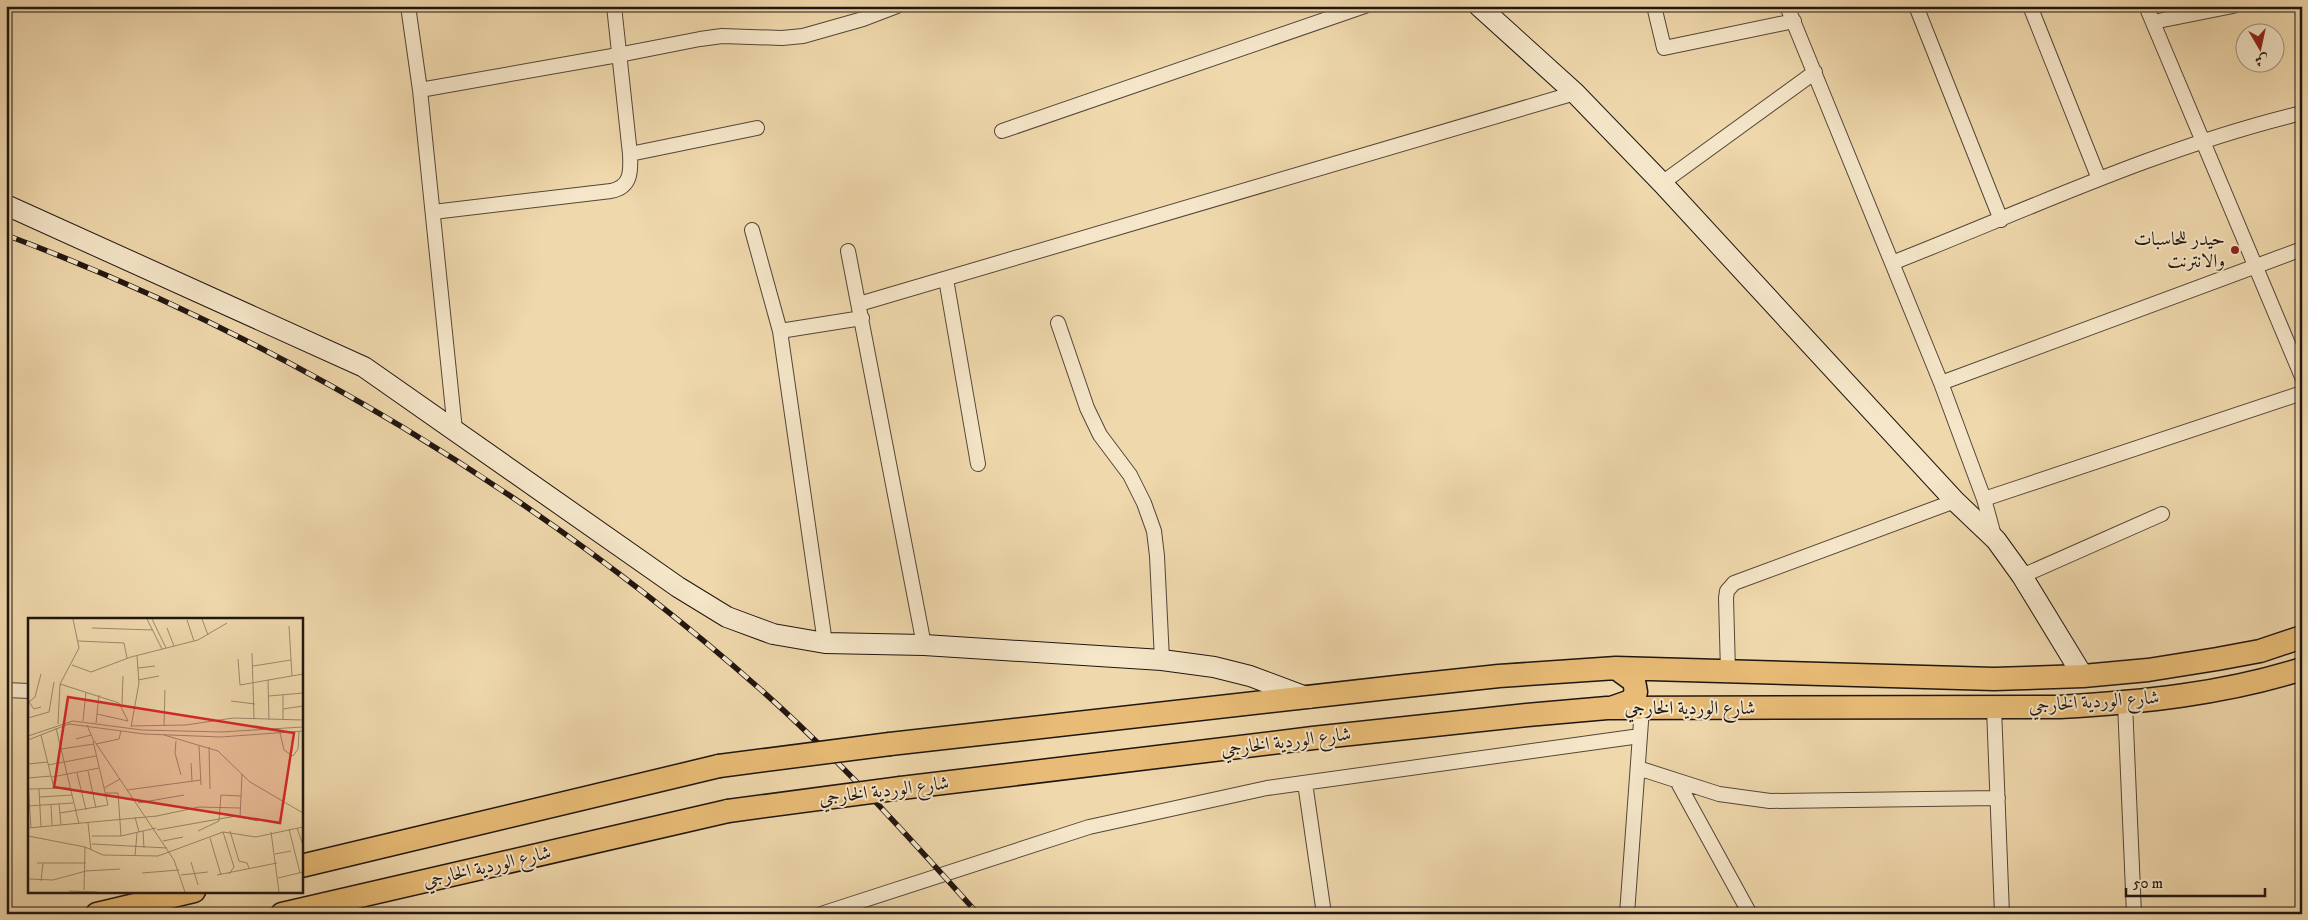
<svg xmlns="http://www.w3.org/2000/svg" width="2308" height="920" font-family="'IM FELL DW Pica',Amiri,serif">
<rect width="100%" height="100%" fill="#efd8ac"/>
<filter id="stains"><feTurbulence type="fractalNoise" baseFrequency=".004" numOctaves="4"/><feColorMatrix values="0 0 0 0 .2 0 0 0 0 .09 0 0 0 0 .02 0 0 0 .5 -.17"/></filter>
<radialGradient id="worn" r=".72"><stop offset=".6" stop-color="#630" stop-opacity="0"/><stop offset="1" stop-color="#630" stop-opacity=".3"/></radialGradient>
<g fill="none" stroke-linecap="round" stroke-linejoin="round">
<defs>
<path id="street" d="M408 6 420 90 455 430
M1654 6 1664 48 1794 21
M1787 6 1941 383 1984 499 1995 539
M1916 6 2001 220
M2030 6 2099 179
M2146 6 2302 377
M2153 22 2233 6
M420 90 618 55 700 39 722 36 782 38 803 36 863 19 897 6
M1002 131 1365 6
M630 154 757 128
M1662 183 1815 72
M433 212 611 191C631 187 631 172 630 154L614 6
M752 230 780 331 825 643
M848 251 924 645
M1892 263C2027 210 2160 147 2302 113
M946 279 978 464
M859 304 1575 93
M1058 323 1087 408 1100 435 1130 475 1144 503 1154 531 1157 556 1162 660
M780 331 862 318
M1941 383 2302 249
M1984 499 2302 393
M2022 576 2162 514
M1728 672 1726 598 1727 591 1734 583 1955 501
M6 690 29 691
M2125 703 2134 914
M1994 708 2002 914
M1638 768 1719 794 1770 801 1998 798
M1677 781 1750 914
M1305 783 1324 914
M821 914 1089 827 1267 788 1640 736
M1627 914 1642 708"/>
<path id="secondary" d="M1479 6 1575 93 1662 183 1955 501 1996 540 2022 576 2083 676
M6 205 364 367 678 587 727 617 773 634 825 643 924 645 1162 660 1214 667 1250 676 1309 698"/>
<path id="primary" d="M1611 708 1631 701 1636 692 1634 681 1616 668
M890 744 1405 686 1499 676 1616 668 1994 679 2083 676 2148 670 2217 659 2260 651 2302 637
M901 788 1313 738 1527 715 1607 708 2060 707C2142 702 2223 694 2302 669
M301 866 719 766
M97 914 194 891
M282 914 728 811"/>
</defs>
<use href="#street" stroke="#544637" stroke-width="16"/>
<use href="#secondary" stroke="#201510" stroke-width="22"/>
<use href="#primary" stroke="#201510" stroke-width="25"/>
<use href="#street" stroke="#f5e6c9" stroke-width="14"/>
<use href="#secondary" stroke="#f5e6c9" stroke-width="20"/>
<use href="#primary" stroke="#e8bc76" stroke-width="22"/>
<defs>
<path id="rail" d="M6 235C281 338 540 495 760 689 838 758 908 836 978 914"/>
</defs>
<use href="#rail" stroke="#201510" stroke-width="5.5"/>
<use href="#rail" stroke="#f5e6c9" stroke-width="4" stroke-dasharray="11" stroke-linecap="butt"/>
<defs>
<path id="primary-bridge" d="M719 766 890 744
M728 811 901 788"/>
</defs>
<use href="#primary-bridge" stroke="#201510" stroke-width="25" stroke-linecap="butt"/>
<use href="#primary-bridge" stroke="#e8bc76" stroke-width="22"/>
</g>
<circle fill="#8f2418" stroke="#f5e6c9" stroke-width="2" cx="2235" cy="250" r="5"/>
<g text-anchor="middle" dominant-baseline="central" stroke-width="4" stroke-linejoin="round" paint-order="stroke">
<g font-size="19" fill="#201510" stroke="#f5e6c9" text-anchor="end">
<text x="2225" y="239">حيدر للحاسبات<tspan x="2225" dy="22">والانترنت</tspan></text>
</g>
<g font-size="19" fill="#201510" stroke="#f5e6c9">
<text transform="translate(2094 702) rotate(-4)">شارع الوردية الخارجي</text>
<text x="1690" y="708">شارع الوردية الخارجي</text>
<text transform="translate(1286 742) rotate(-7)">شارع الوردية الخارجي</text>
<text transform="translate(884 791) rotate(-7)">شارع الوردية الخارجي</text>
<text transform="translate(487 867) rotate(-13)">شارع الوردية الخارجي</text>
</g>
</g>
<g transform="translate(28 618)">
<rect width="275" height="275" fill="#efd8ac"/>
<path fill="none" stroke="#9c8a6e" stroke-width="1" d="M119 1 134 31M124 1 138 30M174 1 180 17M159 2 166 23M261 8 264 58M64 10 125 12M139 10 146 28M50 23 96 25 99 40M224 35 226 101M210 41 212 67 275 56M44 47 63 54 103 39 170 22 199 5M225 48 263 42M110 50 127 48M110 62 131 58M240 62 241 102M32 66 91 85 100 103M255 77V101M241 78 275 75M203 83 227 86M1 84 7 79 13 56M1 84 6 91 13 89M94 86 95 58M255 91 275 88M69 96 100 103M0 100 21 94 26 64M55 103 58 74M68 105 71 77M30 106 32 66 51 30 45 1M59 107 65 121 146 242 157 274M103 108 158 107 205 100 275 102M136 108 137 72M103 109 111 65 109 38M28 110 51 206M252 115 256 132 265 138 270 131 271 114M13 117 26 170M136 117 190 133 222 164 275 195M0 118 45 103 114 112 193 114 275 109M48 121 63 117M0 122 41 106 116 116 193 119 275 113M148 123 147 135 153 157M68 126 91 121 93 113M171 128 173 167M181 129 182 171M33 131 66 126M163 145 164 163M0 146 20 144M20 147 68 138M60 153 68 190M49 155 58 192M24 159 71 150M0 160 23 158M0 165 3 210M76 170 92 161M1 171 42 170M11 171 13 209M99 172 173 162M78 175H90L93 218M12 179 44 177M110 185 156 177M31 186 33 207M23 187 24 207M0 188 45 185M32 195 80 187 65 123M107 199 111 214M212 200 214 156M60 205 63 232M0 210 129 198 171 189 212 190M269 210 275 227M261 211 272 255M129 212 208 198 230 203M115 213 116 230M170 213 191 203 193 177 213 178M202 213 211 243 219 245 221 250M195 214 206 249 201 256M243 214 251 274M0 218 57 229 75 237 130 238 195 214 228 219 275 209M64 218H93L128 210M182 220 193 257M135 223 155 219M64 226 139 230M247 236 263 233M107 238 109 215M163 244 170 267M9 245H58M114 255 151 252M153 257 180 254M189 257 249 245M250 260 275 254M0 261 25 262 58 253 92 251M13 263 15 245M56 272 57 229M41 273 69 274"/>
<path fill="#d62828" fill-opacity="0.15" stroke="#d62828" stroke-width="2.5" d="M40 79 266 115 252 205 26 169Z"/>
<rect width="275" height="275" fill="none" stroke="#201510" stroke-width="2.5"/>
</g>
<rect width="2308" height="920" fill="none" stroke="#efd8ac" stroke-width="25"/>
<rect x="8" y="8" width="2293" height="905" fill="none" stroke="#201510" stroke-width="2.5"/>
<rect x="12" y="12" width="2283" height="895" fill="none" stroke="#201510"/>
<g transform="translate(2260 48) rotate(171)"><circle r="24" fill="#f5e6c9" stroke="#a0927f"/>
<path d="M0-4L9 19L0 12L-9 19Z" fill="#8f2418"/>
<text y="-8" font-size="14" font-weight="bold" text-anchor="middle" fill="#201510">ش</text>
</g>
<path d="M2126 888v8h139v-8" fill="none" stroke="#201510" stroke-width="2.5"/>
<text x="2133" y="888" font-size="15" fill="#201510" stroke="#f5e6c9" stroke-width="4" paint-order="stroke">50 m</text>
<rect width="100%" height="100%" filter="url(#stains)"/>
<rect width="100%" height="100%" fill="url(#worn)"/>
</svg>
